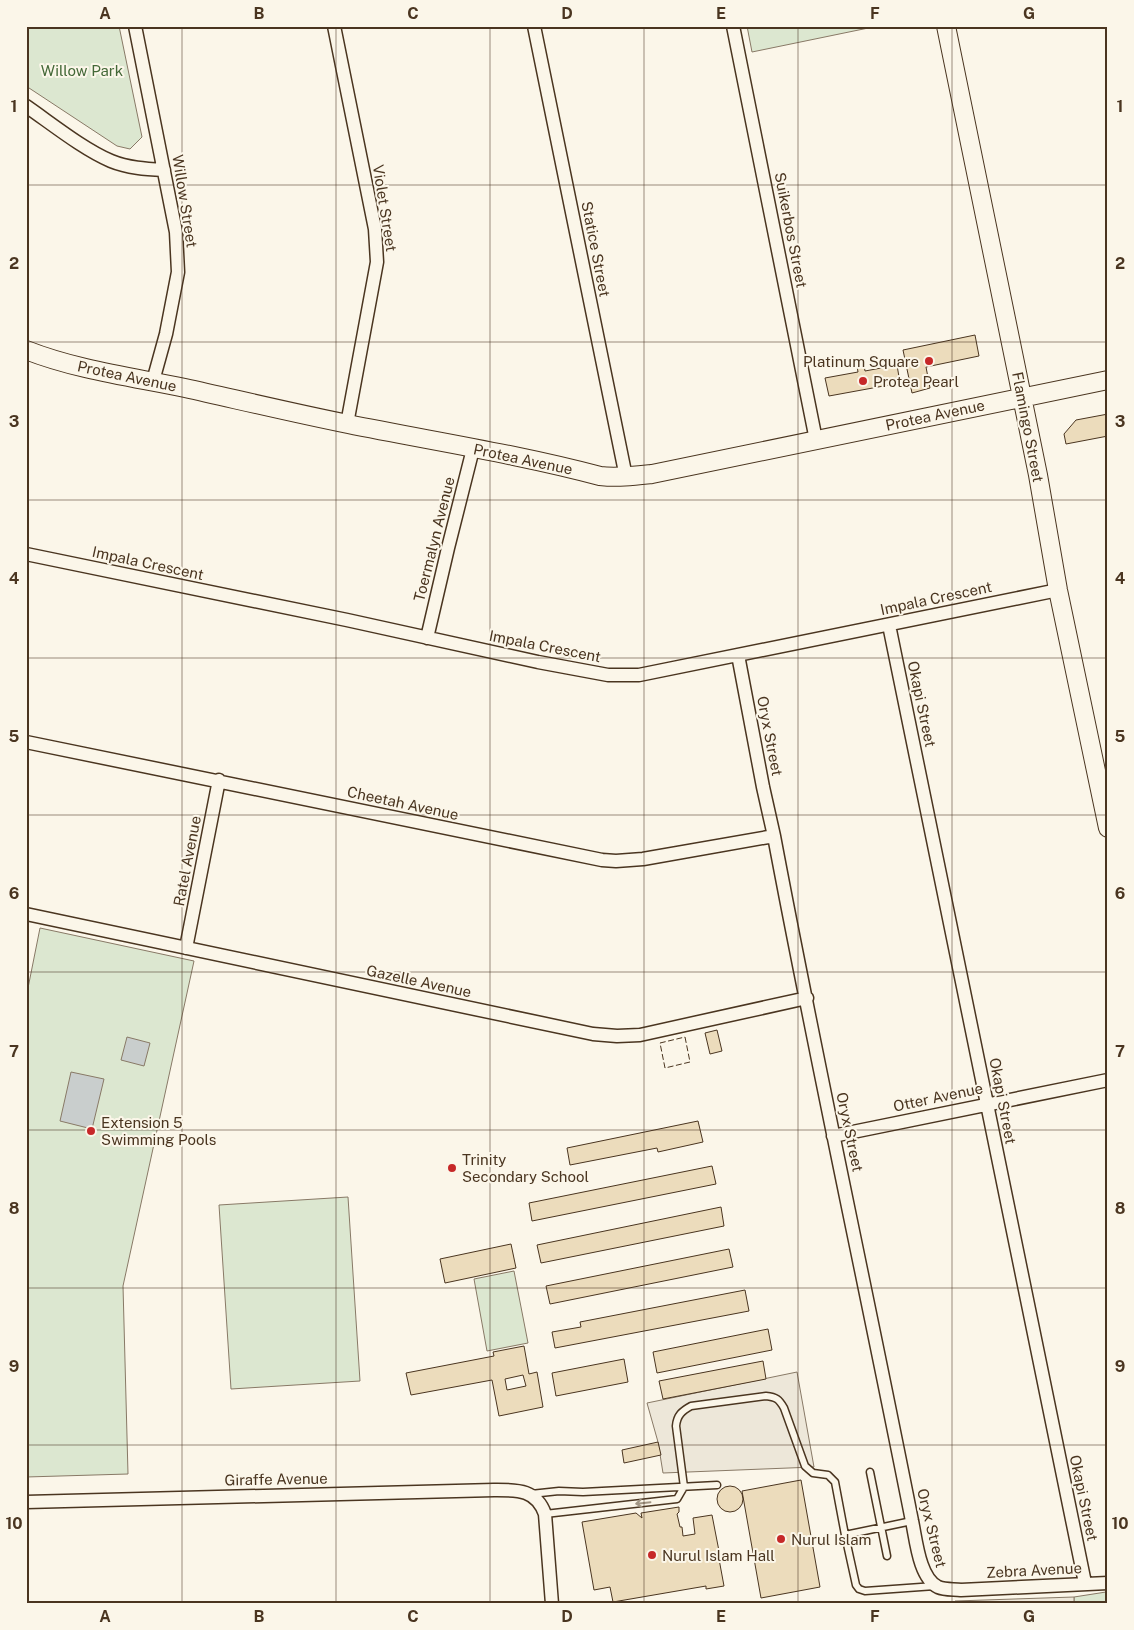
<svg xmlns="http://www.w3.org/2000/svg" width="1134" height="1630" font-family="'Public Sans',sans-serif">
<rect width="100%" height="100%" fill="#fbf6e9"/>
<path fill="#dce7d0" stroke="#887966" d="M26 26H119L142 137 130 149 117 146 26 86Z
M747 26H878L752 52Z
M40 928 194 961 123 1286 128 1474 26 1477V998Z
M348 1197 360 1381 231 1389 219 1205Z
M514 1271 528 1343 487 1351 474 1279Z
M1106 1592V1604H1074V1597Z"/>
<path fill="#ede7d9" stroke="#887966" d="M797 1372 814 1467 663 1473 658 1442 647 1403Z
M1074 1597V1604H954L955 1601Z"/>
<path fill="#c9cecd" stroke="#887966" d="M127 1037 150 1043 144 1066 121 1060Z
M71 1072 104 1079 92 1129 60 1121Z"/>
<path fill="#ecdcbc" stroke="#4a3520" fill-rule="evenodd" d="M975 335 979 356 926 367 930 388 912 393 903 350Z
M864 365 865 371 897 365 900 383 829 396 825 378 858 372 857 366Z
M1108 414V436L1066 444 1064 434 1076 420Z
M717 1030 722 1051 710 1054 705 1033Z
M698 1121 703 1142 658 1152 657 1148 570 1165 567 1148Z
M712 1166 716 1184 532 1221 529 1203Z
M721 1207 724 1226 541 1263 537 1245Z
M511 1244 516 1268 445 1283 440 1259Z
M729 1249 733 1267 550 1304 546 1286Z
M745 1290 749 1311 555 1348 552 1332 581 1327 580 1322Z
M768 1329 772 1350 657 1373 653 1352Z
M524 1346 529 1374 537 1372 543 1407 499 1416 492 1380 411 1395 406 1373 494 1356 493 1352ZM523 1375 526 1386 507 1390 505 1379Z
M624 1359 628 1382 556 1396 552 1373Z
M763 1361 766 1379 663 1399 659 1381Z
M658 1442 661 1455 624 1463 622 1450Z
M801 1480 820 1587 761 1598 742 1491Z
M717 1499a13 13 0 1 1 26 0a13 13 0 1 1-26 0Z
M679 1507V1512L677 1514 680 1527H682L683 1536 695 1534 693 1518 712 1515 719 1551 716 1552 717 1559H719L724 1586 706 1589V1586L613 1602 610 1587 594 1590 582 1522 636 1513 642 1518 641 1513Z"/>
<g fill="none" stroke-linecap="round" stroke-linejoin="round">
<defs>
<path id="lane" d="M870 1472 887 1556
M531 1494 559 1491 583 1492 717 1485
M545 1514 677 1499 684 1487 676 1426C677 1415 682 1411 691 1406L766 1396C776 1397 779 1399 784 1408L805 1466 813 1473 828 1475 835 1482 845 1535 856 1585 859 1589 865 1591 935 1586
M845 1535 912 1521"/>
<path id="street" d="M135 26 176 232 178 272 166 334 153 381
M334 26 375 229 377 262 347 424
M534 26 626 477
M733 26 816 440
M26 106C52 124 83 149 111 161 128 168 146 169 164 170
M26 554 347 620 538 662 608 675H639L1058 590
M889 625 1085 1583
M427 638 448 548 473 449
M738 655 763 787 774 836C817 1065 867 1293 912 1521 916 1539 919 1578 938 1587 945 1590 954 1589 961 1590L1108 1583
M26 742 602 860 616 861 643 859 774 836
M26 914 593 1034 617 1036 640 1035 807 998
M186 948 219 780
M833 1136 1108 1080
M26 1502 494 1490C517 1490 536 1489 545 1514L552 1604"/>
<path id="secondary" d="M946 26 1038 475 1058 590 1108 828
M26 350C77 370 132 377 185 388 239 400 293 413 348 424 432 441 517 454 600 476 618 478 634 476 652 474L1108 380"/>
</defs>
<use href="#lane" stroke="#4a3520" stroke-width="9"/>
<use href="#street" stroke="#4a3520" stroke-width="15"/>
<use href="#secondary" stroke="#4a3520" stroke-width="20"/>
<use href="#lane" stroke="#fbf6e9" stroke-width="6"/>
<use href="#street" stroke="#fbf6e9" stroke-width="12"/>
<use href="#secondary" stroke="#fbf6e9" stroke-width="18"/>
<path stroke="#4a3520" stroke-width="1" stroke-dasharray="6 2.5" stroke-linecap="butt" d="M685 1037 690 1062 665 1068 660 1043Z"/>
</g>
<defs><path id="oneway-shaft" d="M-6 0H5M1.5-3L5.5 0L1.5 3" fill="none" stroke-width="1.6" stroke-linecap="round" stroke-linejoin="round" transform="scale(1.25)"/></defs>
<use stroke="#a29684" href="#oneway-shaft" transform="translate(643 1503) rotate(174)"/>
<path fill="none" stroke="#4a3520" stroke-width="1" stroke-opacity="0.55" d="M182 26V1604M336 26V1604M490 26V1604M644 26V1604M798 26V1604M952 26V1604M26 185H1108M26 342H1108M26 500H1108M26 658H1108M26 815H1108M26 972H1108M26 1130H1108M26 1288H1108M26 1445H1108"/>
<g fill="#c62828" stroke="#fbf6e9" stroke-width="2">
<circle cx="929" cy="361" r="5"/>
<circle cx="863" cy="381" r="5"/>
<circle cx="91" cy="1131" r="5"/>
<circle cx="452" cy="1168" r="5"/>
<circle cx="781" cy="1539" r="5"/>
<circle cx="652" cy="1555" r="5"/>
</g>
<g text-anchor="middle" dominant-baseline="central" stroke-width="4" stroke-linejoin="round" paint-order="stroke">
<g font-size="15" fill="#436837" stroke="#fbf6e9">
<text x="82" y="70">Willow Park</text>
</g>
<g font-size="15" fill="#4a3520" stroke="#fbf6e9">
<text transform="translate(185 201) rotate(81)">Willow Street</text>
<text transform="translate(385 208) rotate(81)">Violet Street</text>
<text transform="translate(791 230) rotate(79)">Suikerbos Street</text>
<text transform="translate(596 249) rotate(79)">Statice Street</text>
<text transform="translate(127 376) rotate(12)">Protea Avenue</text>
<text transform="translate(935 415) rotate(-12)">Protea Avenue</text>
<text transform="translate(1028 427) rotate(79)">Flamingo Street</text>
<text transform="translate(523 459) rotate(12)">Protea Avenue</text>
<text transform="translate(434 539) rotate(-76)">Toermalyn Avenue</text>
<text transform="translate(148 563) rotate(12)">Impala Crescent</text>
<text transform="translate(936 598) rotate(-12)">Impala Crescent</text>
<text transform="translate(545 646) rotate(11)">Impala Crescent</text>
<text transform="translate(922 704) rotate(78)">Okapi Street</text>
<text transform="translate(770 736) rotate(79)">Oryx Street</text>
<text transform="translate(403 803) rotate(12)">Cheetah Avenue</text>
<text transform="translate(187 861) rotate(-79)">Ratel Avenue</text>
<text transform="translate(419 981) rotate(12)">Gazelle Avenue</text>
<text transform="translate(938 1097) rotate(-12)">Otter Avenue</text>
<text transform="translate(1003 1101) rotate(79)">Okapi Street</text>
<text transform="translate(850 1132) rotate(78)">Oryx Street</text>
<text transform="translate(276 1479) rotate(-1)">Giraffe Avenue</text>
<text transform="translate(1084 1498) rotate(78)">Okapi Street</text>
<text transform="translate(932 1528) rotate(76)">Oryx Street</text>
<text transform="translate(1034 1570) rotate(-3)">Zebra Avenue</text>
</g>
<g font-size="15" fill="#4a3520" stroke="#fbf6e9" text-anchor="start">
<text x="919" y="361" text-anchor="end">Platinum Square</text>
<text x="873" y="381">Protea Pearl</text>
<text x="101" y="1122">Extension 5<tspan x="101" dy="17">Swimming Pools</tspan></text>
<text x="462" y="1159">Trinity<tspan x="462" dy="17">Secondary School</tspan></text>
<text x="791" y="1539">Nurul Islam</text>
<text x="662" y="1555">Nurul Islam Hall</text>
</g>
</g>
<rect width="1134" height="1630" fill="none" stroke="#fbf6e9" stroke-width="55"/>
<rect x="28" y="28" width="1078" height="1574" fill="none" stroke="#4a3520" stroke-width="2"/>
<g font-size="16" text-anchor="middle" font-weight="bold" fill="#4a3520">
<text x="105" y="19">A</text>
<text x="259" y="19">B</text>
<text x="413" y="19">C</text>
<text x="567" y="19">D</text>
<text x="721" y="19">E</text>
<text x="875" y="19">F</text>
<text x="1029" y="19">G</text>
<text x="14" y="112">1</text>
<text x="1120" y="112">1</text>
<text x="14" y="269">2</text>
<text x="1120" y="269">2</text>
<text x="14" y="427">3</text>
<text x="1120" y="427">3</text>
<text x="14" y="584">4</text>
<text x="1120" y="584">4</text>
<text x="14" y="742">5</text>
<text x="1120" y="742">5</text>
<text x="14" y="899">6</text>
<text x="1120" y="899">6</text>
<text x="14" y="1057">7</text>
<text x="1120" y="1057">7</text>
<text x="14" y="1214">8</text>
<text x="1120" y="1214">8</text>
<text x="14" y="1372">9</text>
<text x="1120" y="1372">9</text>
<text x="14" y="1529">10</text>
<text x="1120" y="1529">10</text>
<text x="105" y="1622">A</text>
<text x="259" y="1622">B</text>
<text x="413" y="1622">C</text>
<text x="567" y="1622">D</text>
<text x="721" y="1622">E</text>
<text x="875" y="1622">F</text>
<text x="1029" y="1622">G</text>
</g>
</svg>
